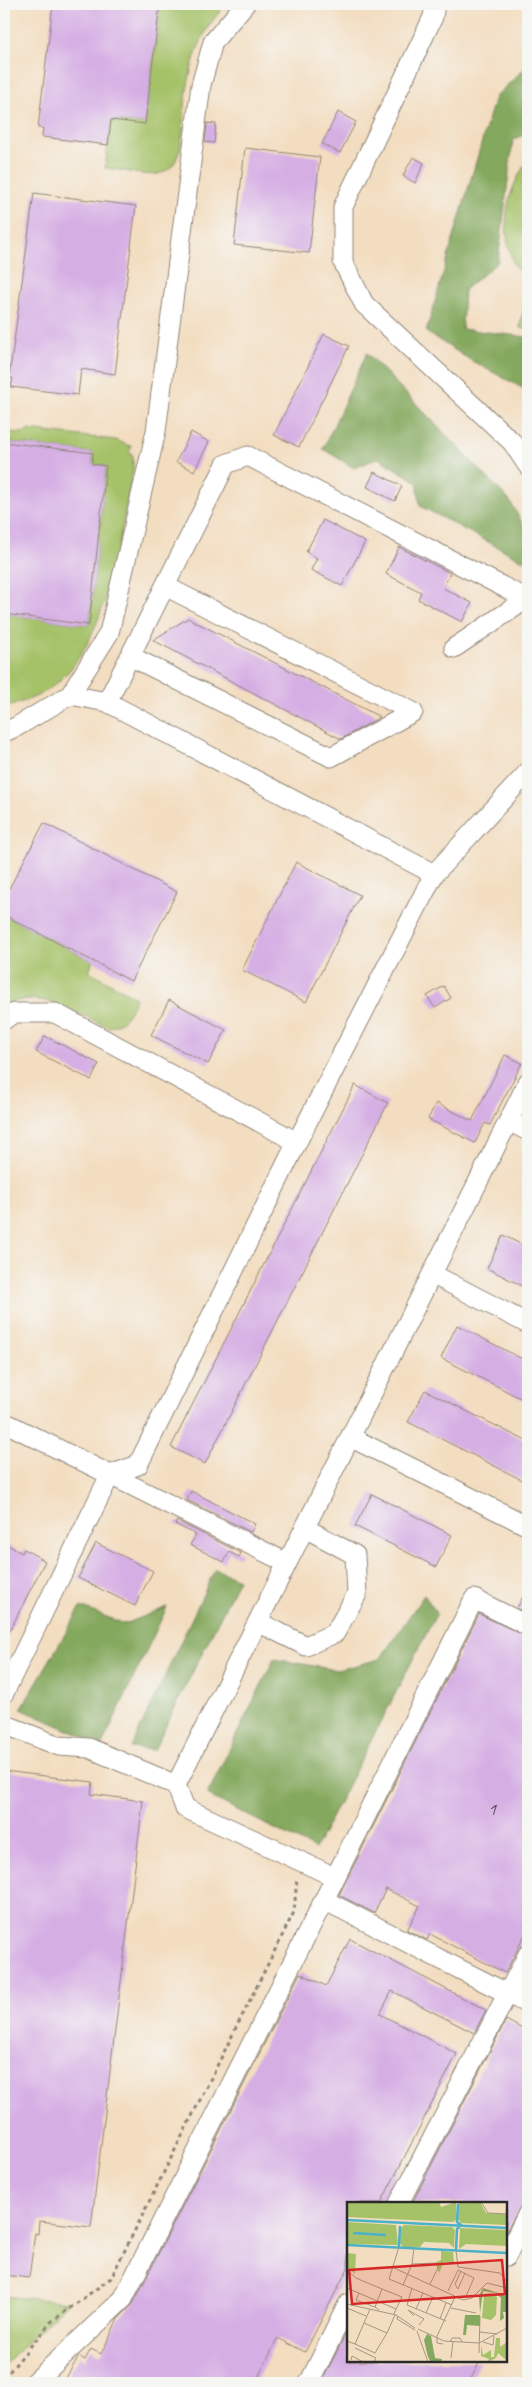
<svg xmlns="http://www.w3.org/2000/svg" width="532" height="2387" font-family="Caveat,sans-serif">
<rect width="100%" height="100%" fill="#f6f6f2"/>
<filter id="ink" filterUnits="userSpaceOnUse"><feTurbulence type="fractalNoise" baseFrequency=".02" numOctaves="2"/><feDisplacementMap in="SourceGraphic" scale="10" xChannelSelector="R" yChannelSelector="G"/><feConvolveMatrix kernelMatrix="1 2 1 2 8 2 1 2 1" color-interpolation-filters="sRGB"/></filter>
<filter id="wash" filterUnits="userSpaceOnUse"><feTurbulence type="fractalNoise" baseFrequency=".0096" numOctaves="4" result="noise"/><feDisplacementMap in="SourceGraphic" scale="20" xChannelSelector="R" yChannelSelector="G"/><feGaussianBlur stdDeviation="1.12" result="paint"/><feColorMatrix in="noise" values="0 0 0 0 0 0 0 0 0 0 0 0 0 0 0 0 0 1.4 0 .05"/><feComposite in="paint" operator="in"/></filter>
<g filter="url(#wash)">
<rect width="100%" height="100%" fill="#f3ddc0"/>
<path fill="#a6c269" stroke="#68764a" d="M160 4H227C196 34 188 74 184 115 183 130 182 147 176 160 173 167 165 172 158 174 148 177 118 169 105 168L111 120 145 124Z
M528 160V329L520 328C521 317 528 296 526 286 525 278 516 270 513 262 500 225 506 192 528 160Z
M28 430 116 440 132 447 129 451 133 457V470C118 540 108 662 37 696 26 701 15 704 4 707V614L89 625 106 466 92 464 93 453 4 442 5 432 25 433Z
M4 915 93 961 89 971 135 997C132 1013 124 1023 110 1027 71 1013 48 990 4 1004Z
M4 2296 68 2302 4 2365Z"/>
<path fill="#84a85d" stroke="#586a44" d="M528 62V133L513 140 498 262 464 290 462 329 528 337V391L472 361 426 332 495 97 526 67Z
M367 353 510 501 528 534V563L420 506 417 482 378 458 354 468 323 449Z
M215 1569 239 1579 154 1750 131 1748Z
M424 1595 437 1613 315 1849 207 1795 274 1659 337 1670 380 1659Z
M81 1607 125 1624 167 1607 102 1745 21 1709Z"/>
<g id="blocks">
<path fill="#d5aee4" d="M53 4H160L145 124 111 120 108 145 42 137 43 128H38Z
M338 112 356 122 340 153 322 144Z
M207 123 216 124 214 143 205 142Z
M245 148 320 157 309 253 234 245Z
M413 157 424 163 415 183 403 176Z
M34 193 136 206 115 374 81 369 78 395 11 387 13 378H9Z
M324 334 349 346 299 447 274 435Z
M191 432 209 442 194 471 176 462Z
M4 442 93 453 92 464 106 466 89 625 4 614Z
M374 472 402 486 395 501 367 487Z
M323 520 365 542 342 586 311 570 317 558 306 552Z
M399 547 450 573 443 588 472 603 462 622 418 599 421 592 386 574Z
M188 618 380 717 341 739 153 640Z
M44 823 177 892 131 981 4 915V898Z
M296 862 360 895 306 1002 242 970Z
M444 986 451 998 435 1008 427 996Z
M169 1000 226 1030 208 1064 151 1035Z
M45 1036 99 1064 91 1080 36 1052Z
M505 1055 522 1063 490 1125 485 1123 475 1143 428 1119 436 1103 472 1121Z
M355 1085 388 1103 205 1464 171 1447Z
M503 1235 528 1248V1289L487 1268Z
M457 1325 528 1362V1402L441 1358Z
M425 1390 528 1442V1483L408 1422Z
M191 1491 255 1524 251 1532 187 1500Z
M372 1494 452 1535 436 1567 355 1526Z
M177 1521 241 1553 239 1557 229 1552 224 1562 190 1545 196 1535 175 1524Z
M4 1543 22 1553 24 1549 45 1561 4 1642Z
M96 1543 153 1571 135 1606 78 1578Z
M528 1587V1614L517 1608Z
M479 1614 528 1637V1929L505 1973 430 1934 427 1940 407 1930 420 1906 386 1889 374 1913 339 1895Z
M4 1771 93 1782 91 1794 143 1801 91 2227 39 2221 38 2234 35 2233 29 2278 4 2275Z
M350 1939 486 2010 474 2033 392 1991 380 2014 457 2054 381 2203H348V2268L305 2352 278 2338 255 2383H63L79 2356 85 2360 91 2349 101 2354 118 2319 133 2304 300 1973 326 1986Z
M506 2020 528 2032V2193L506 2232V2203H412Z
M348 2329V2361H480L469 2383H321Z"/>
</g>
</g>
<g filter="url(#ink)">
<use href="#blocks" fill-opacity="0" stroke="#8f8476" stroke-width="1"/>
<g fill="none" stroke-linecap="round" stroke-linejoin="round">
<defs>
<path id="minor" d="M435 4 433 17 343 207V262L364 304 512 442 528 466
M454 648 528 598
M130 656 331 757 413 712 165 586
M70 695 107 702 434 874
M107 702 226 464 248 456 527 599
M4 732 16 727 70 695 109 633 156 431 201 85 213 42 245 4
M4 1020 14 1013H55L297 1142
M509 1121 528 1131
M432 1274 528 1324
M4 1422 287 1563
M350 1437 528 1526
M258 1622 306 1646 335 1633 357 1594 355 1555 305 1528
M4 1693 110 1475 138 1465 297 1142 434 874 528 772
M4 1724 59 1746 89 1748 176 1785 528 1082
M176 1785 185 1808 324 1872
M324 1900 474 1599 528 1626
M399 2203 528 1954
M506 2257 528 2213
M34 2383 123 2299 324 1900 528 2004
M309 2383 348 2304"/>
</defs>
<use href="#minor" stroke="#8f8476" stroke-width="21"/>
<path stroke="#8f8476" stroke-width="3" stroke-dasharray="4 4" stroke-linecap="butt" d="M4 2378 51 2322 111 2278 294 1912 297 1878"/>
<use href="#minor" stroke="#fff" stroke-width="19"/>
</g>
</g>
<g text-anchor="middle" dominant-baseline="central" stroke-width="4" stroke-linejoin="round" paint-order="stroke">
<g font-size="18" fill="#564c59">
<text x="492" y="1809">1</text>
</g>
</g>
<g transform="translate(347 2202)">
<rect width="160" height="160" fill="#f3ddc0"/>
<path d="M0 0H92L94 5 109 0V18L106 20 0 15ZM112 0H133L139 11 160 12V23L114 21 111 17ZM0 20 49 23 51 43 0 42ZM57 23 105 25 108 28 107 46 102 41 77 40 73 45H56L53 41 54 26ZM113 26 160 28V44L119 42 112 47ZM94 49 106 50 107 61 97 60 92 71 89 60 94 58ZM0 51 9 52 8 72 0 65ZM137 92 144 91 150 95 149 113 144 118 135 116ZM149 136H153V145L160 140 159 158 151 151 149 156 141 160 142 157 134 154V143L136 153 144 148V155H147Z" fill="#a6c269"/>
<path d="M136 86 160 94V110H156L157 116 153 119 154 96 149 91 136 89 133 111 132 94ZM118 113H133V124L120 123 119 133H116ZM80 132 84 134 88 156 95 157 94 160H84L81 155 77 138Z" fill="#84a85d"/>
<path fill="none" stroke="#49b2c7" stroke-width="2.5" d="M0 18 160 26M6 31 39 33M0 43 160 51M52 45 53 24M109 48 110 27 114 23 110 20 111 2"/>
<path fill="none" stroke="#a39684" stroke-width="1" d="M134 0 141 11 160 12M52 45 42 77 105 103M109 48 111 65 153 71 160 80M65 62 89 61 91 66 83 82M45 65 116 98 125 96 140 81 160 86M0 68 9 76 35 87 28 105 32 108M111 68 127 76 119 94M114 69 108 82 111 87 118 71M56 83 65 62 67 46M0 86 49 107 47 112M65 86 60 103 99 119M35 87 55 95 49 107M101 89 111 68M12 91 9 98 28 105M0 102 49 113 68 126M0 106 19 114M104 106 129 111M69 107 76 91M79 111 86 95M51 114 50 117 68 128M67 114 61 108 77 117 72 123M93 117 99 101M17 121 40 131 48 113M71 127 97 139 132 141 160 126M70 129 81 160M133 130 150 132M0 139 8 142 23 107M103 140 105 136H113L115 140M136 140 146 143 147 134M8 142 28 151 40 131M96 142 90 141V134L108 95M8 146 29 156 27 160M132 151 133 114M104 156 106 140M4 158 5 154 16 160"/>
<path fill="#d62828" fill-opacity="0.15" stroke="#d62828" stroke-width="2.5" d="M155 58 158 92 5 102 2 68Z"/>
<rect width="160" height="160" fill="none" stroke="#2b2b2b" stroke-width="2.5"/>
</g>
<rect width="532" height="2387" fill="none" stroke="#f6f6f2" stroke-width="20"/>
</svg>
